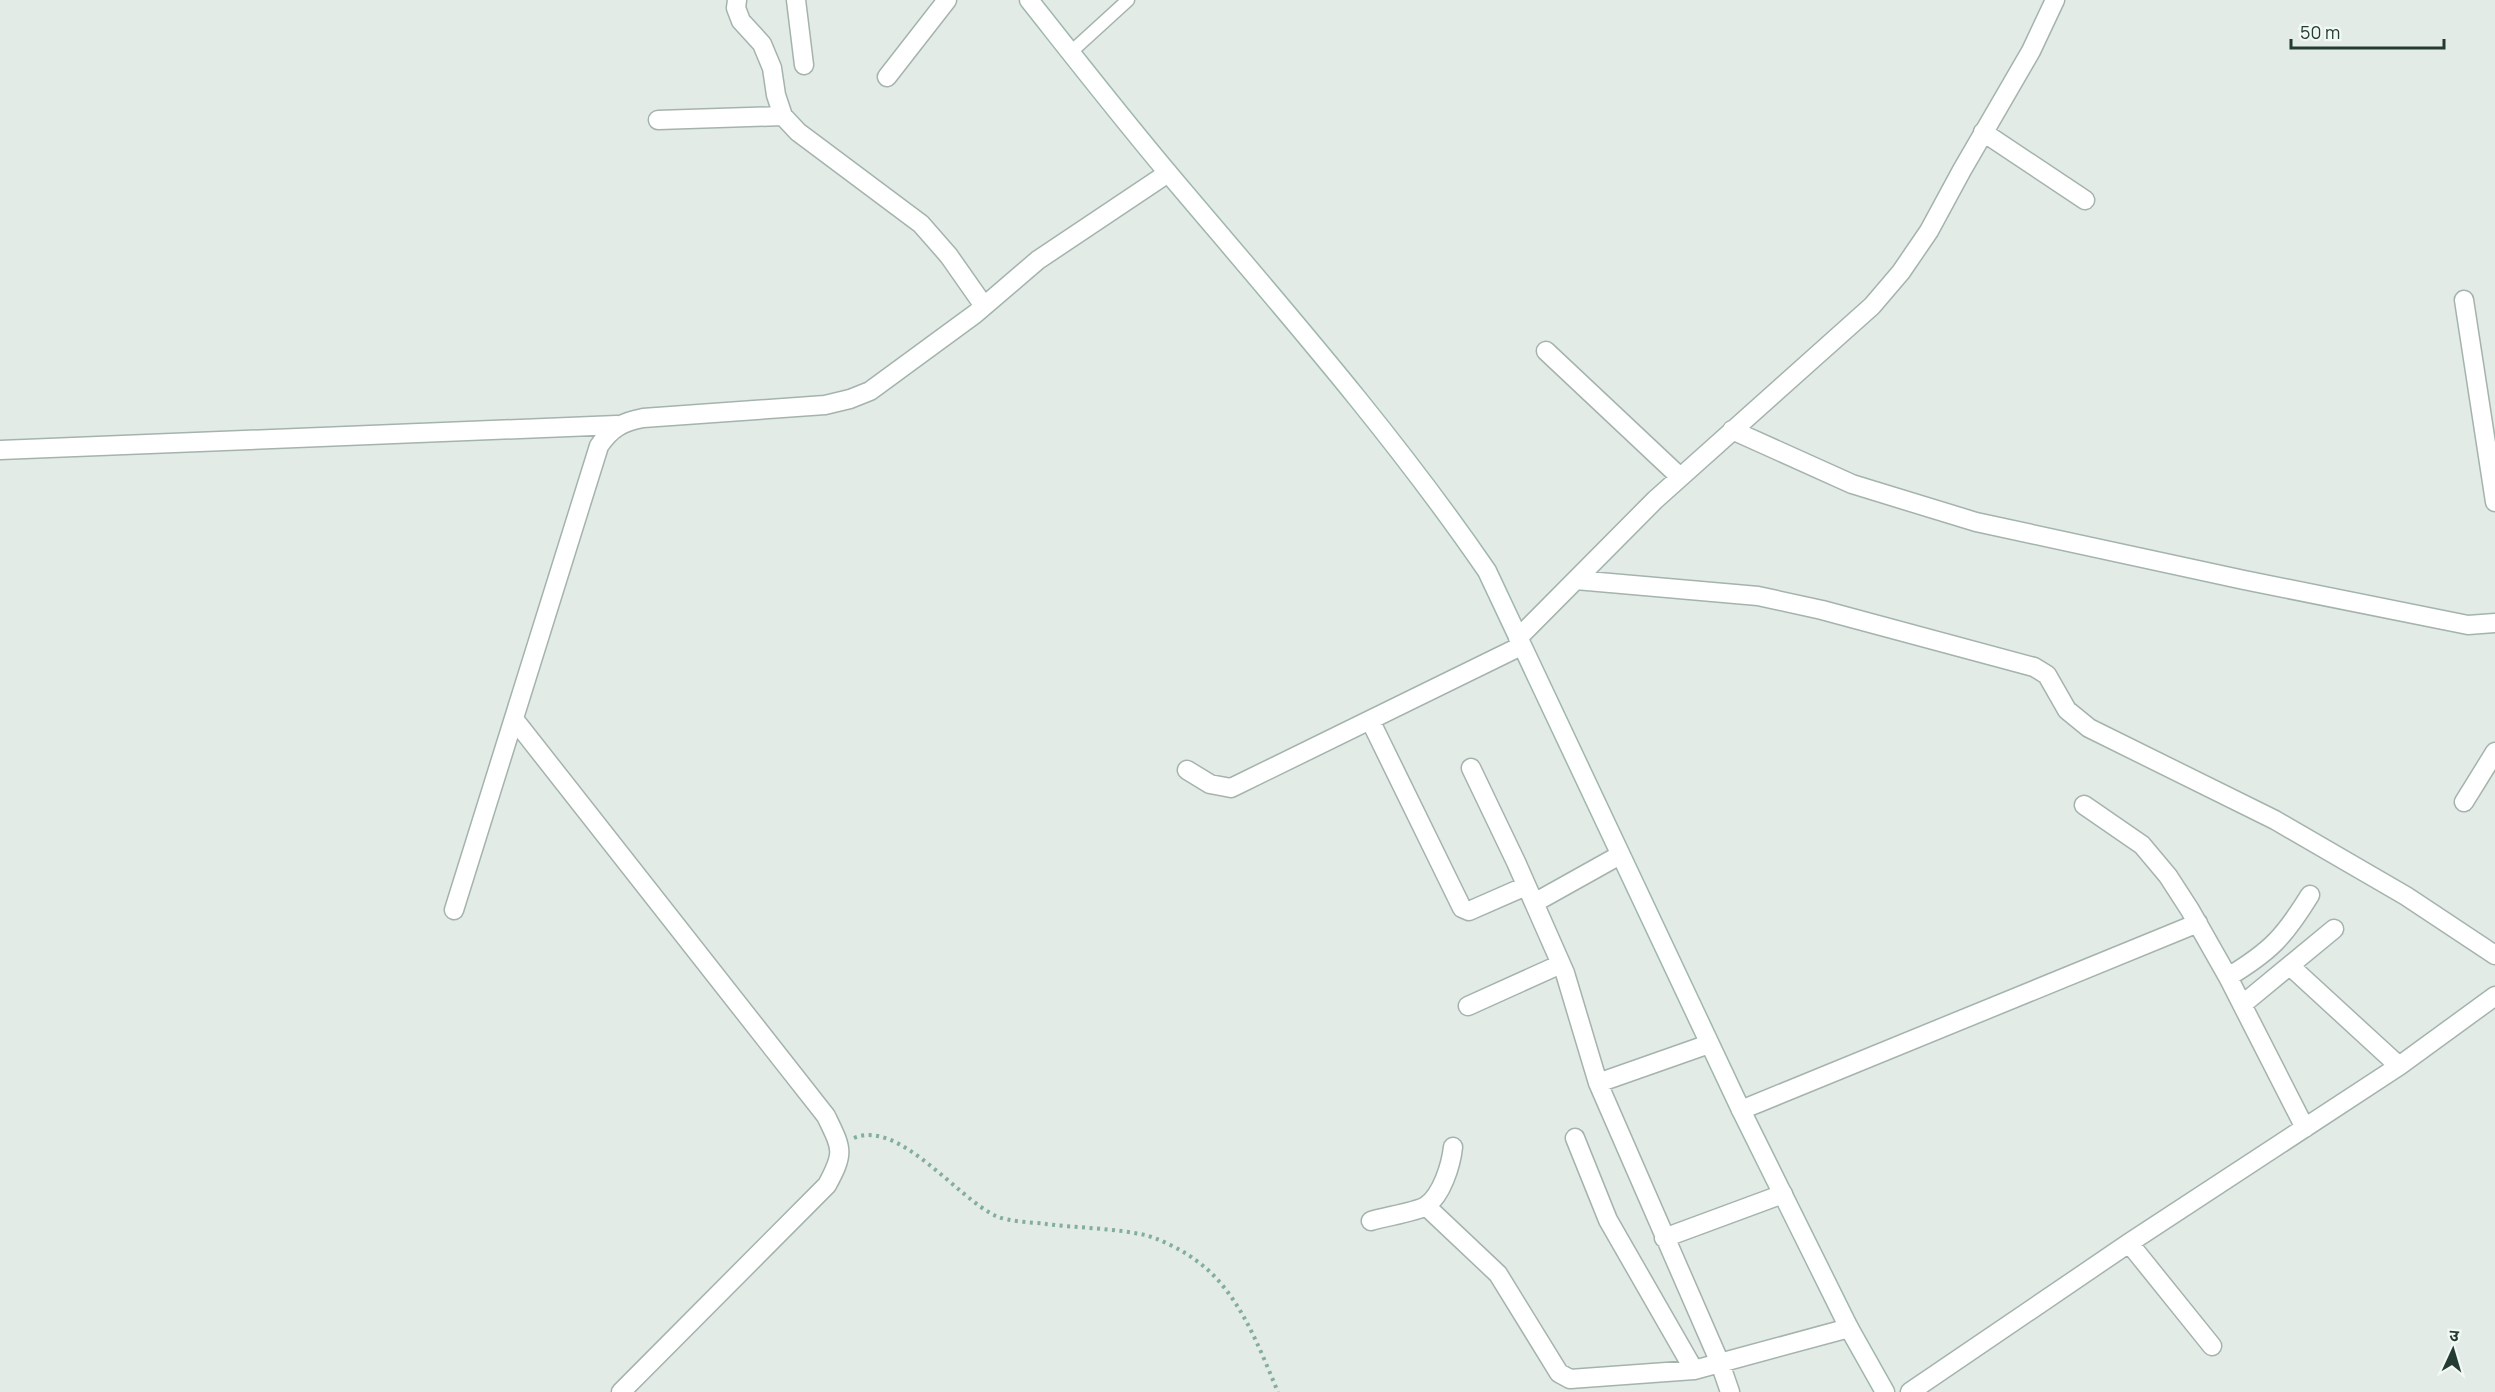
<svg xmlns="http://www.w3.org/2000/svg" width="2495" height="1392" font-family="Manrope,'Noto Sans Devanagari',sans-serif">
<rect width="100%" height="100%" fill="#e2ebe6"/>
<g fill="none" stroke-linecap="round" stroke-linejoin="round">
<defs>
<path id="lane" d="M1071 52 1128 0"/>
<path id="street" d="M737 0 736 8 741 21 762 44 772 68 776 95 783 116 798 132 921 224 949 256 984 306
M796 0 804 65
M887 77 947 0
M658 120 783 116
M1983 132 2085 200
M2464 300 2495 502
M1546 351 1680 477
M1732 430 1852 484 1976 522 2244 580 2468 625 2495 623
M0 450 617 425
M1576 580 1758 596 1822 610 2034 667 2047 675 2067 710 2089 728 2275 820 2406 896 2495 955
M1518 638 1655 500 1872 306 1901 272 1929 231 1962 170 2031 51 2055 0
M514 719 826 1116C842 1149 845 1152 827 1185L621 1392
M1371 722 1462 908 1469 911 1526 886
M1471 768 1516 862 1565 973 1598 1083 1720 1363 1730 1392
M1187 770 1210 784 1231 788 1521 646
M2464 802 2495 752
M2084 805 2142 845 2168 876 2190 910 2228 977 2305 1128
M1534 903 1620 855
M454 910 599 446C611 428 622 422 643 418L825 405 850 399 870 391 975 314 1038 260 1168 173
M2290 966 2399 1066
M2228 977C2271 951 2284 937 2310 895
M2243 1004 2334 929
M1468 1006 1561 964
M1598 1083 1709 1044
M1741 1110 2198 923
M1575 1138 1608 1220 1694 1370
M1426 1206 1498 1274 1559 1373 1570 1379 1694 1370 1849 1328
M1371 1221C1383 1217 1416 1212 1426 1206 1442 1195 1451 1165 1453 1147
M1664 1238 1783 1194
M2129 1243 2212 1346
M1910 1392 2129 1243 2399 1066 2495 996"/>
<path id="secondary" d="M1029 0C1075 58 1121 117 1169 174 1278 303 1391 431 1487 571L1741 1110 1849 1328 1885 1392"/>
</defs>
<use href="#lane" stroke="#a5b3ad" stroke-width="15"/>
<use href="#street" stroke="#a5b3ad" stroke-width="21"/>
<use href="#secondary" stroke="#a0b7ad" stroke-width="21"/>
<path stroke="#83ae9d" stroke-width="4" stroke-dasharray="3 4.5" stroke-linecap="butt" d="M854 1138C899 1119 957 1198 996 1216 1010 1222 1031 1222 1046 1224 1078 1228 1113 1228 1145 1235 1158 1238 1184 1251 1194 1259 1238 1289 1258 1345 1278 1392"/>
<use href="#lane" stroke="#fff" stroke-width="12"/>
<use href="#street" stroke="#fff" stroke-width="18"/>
<use href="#secondary" stroke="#fff" stroke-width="18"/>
</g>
<g transform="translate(2453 1350) rotate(4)" stroke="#f2f8f4" stroke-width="4.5" paint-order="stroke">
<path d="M0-4.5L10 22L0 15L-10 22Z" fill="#223c33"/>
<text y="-9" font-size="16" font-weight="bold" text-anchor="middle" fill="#223c33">उ</text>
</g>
<path d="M2291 39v9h153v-9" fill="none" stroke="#223c33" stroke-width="3"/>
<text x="2300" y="39" font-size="18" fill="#223c33" stroke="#f2f8f4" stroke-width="4.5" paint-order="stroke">50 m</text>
</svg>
